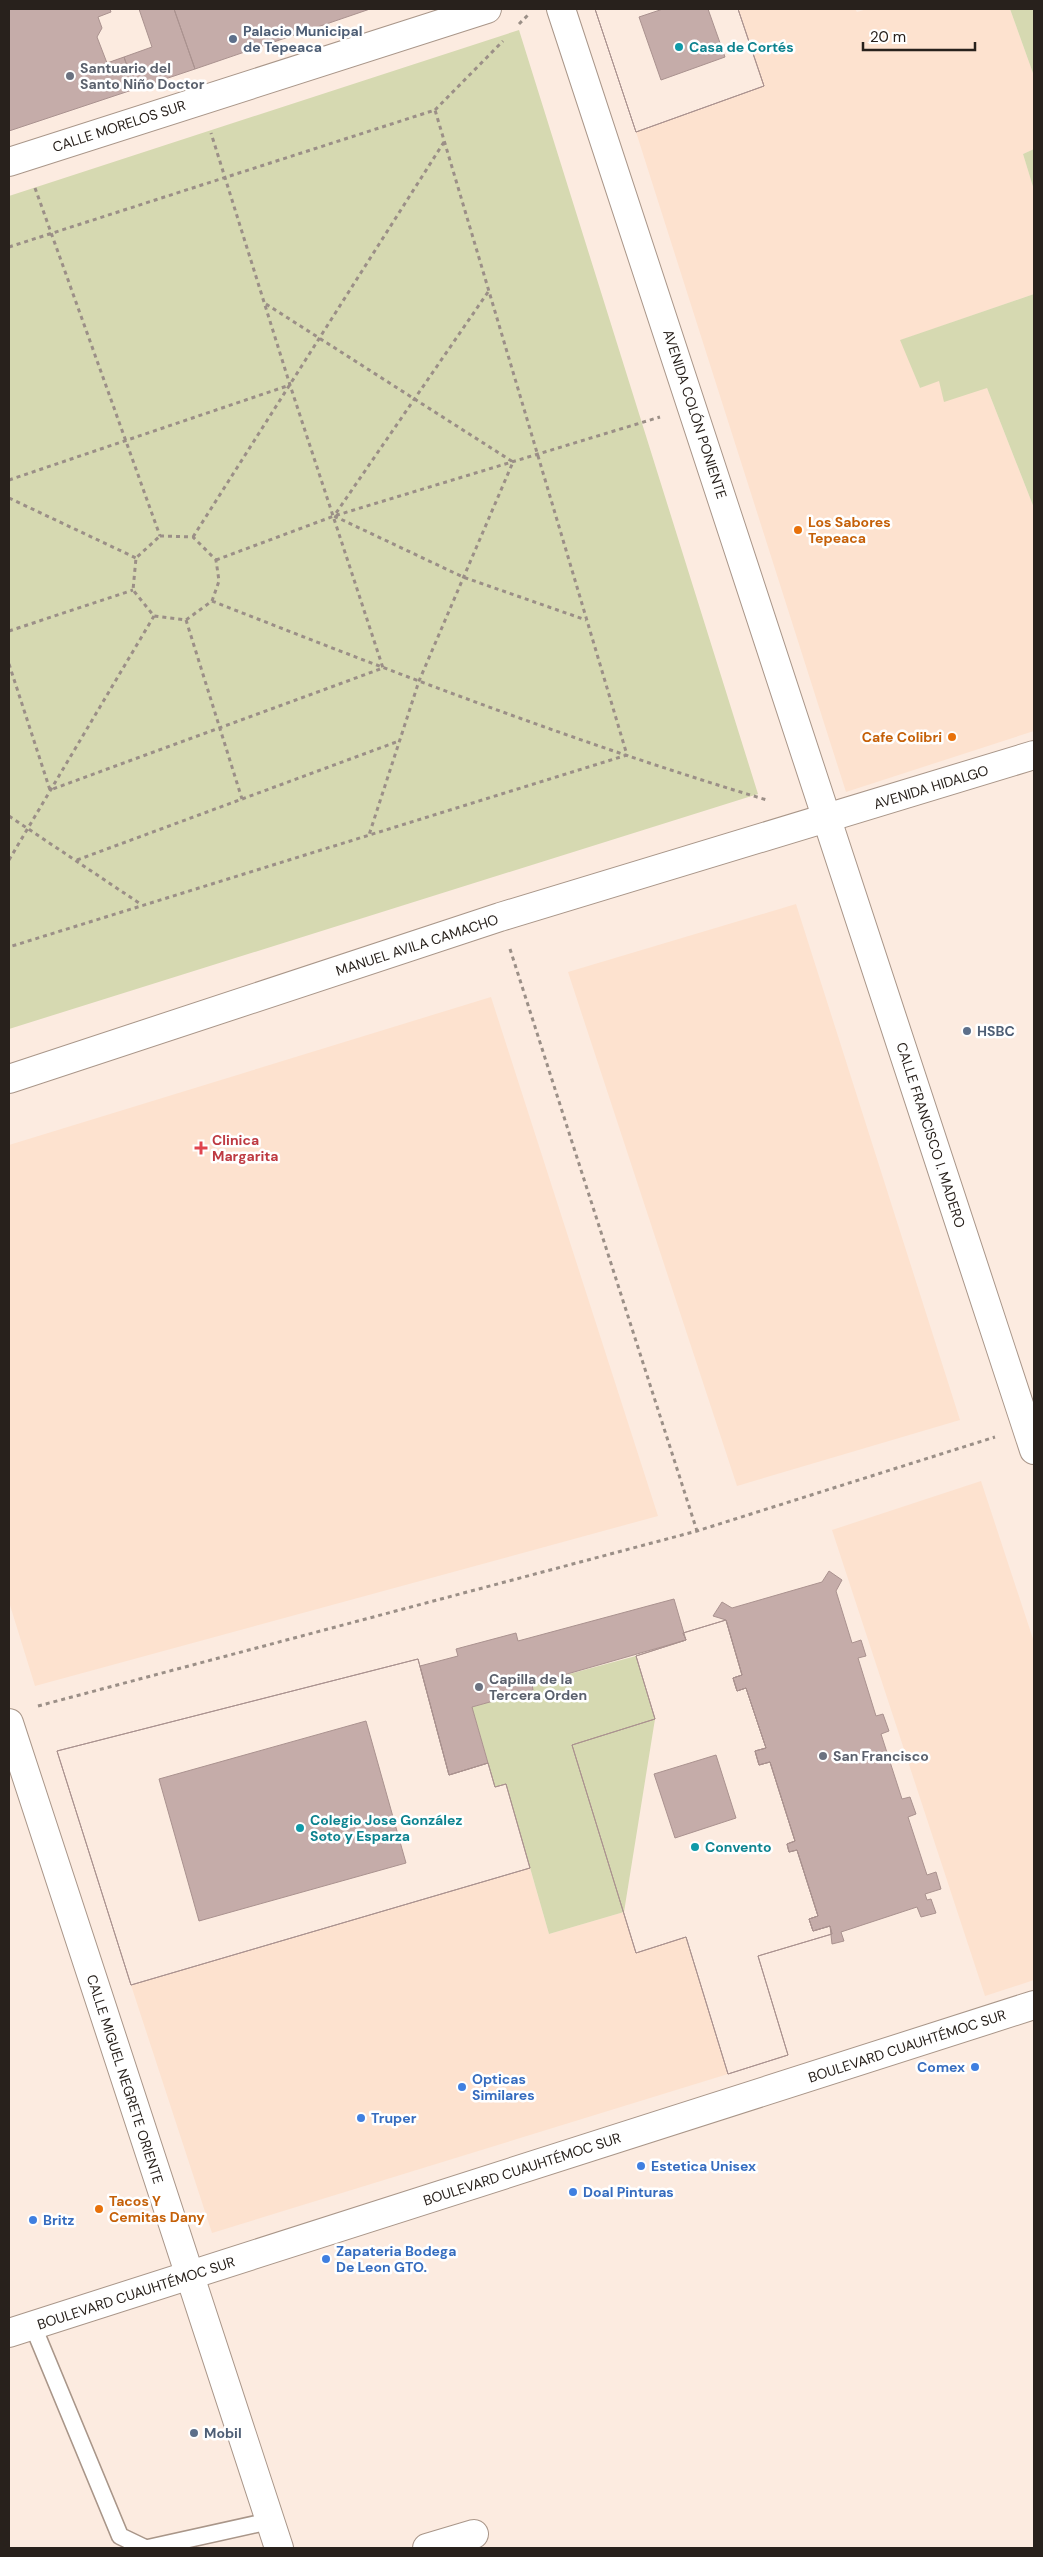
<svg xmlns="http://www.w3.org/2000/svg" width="1043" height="2557" font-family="'DM Sans',sans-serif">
<rect width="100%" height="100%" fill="#fcebe0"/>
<path fill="#fde2cf" d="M738 9H855L857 12 867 9H1010L1034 76V149L1023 154 1034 190V294L901 340 920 388 939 380 987 388 1034 508V731L846 792 636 132 763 86Z
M796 904 960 1420 737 1486 568 972Z
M491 997 658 1516 35 1686 9 1602V1145Z
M981 1481 1034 1642V1980L985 1996 832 1530Z
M530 1868 549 1934 624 1912 636 1953 686 1937 728 2074 212 2233 131 1985Z"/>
<path fill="#d6d9b1" d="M1010 9H1034V76Z
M519 30 758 794 9 1029V196Z
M1034 149V190L1023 154Z
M1034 294V508L987 388 944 402 939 381 920 388 900 340Z
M636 1656 655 1719 624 1912 549 1934 506 1784 495 1787 472 1707 533 1690 532 1684Z"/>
<path fill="#c5aca9" stroke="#aa928f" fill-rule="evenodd" d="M9 9H110L111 12 98 17 102 28 97 37 107 63 124 57 135 89 9 131Z
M139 9H174L195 69 135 89 124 57 152 47Z
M174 9H370L195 69Z
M595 9H663L639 17 661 80 725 57 708 9H738L764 86 636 132Z
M595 9H738L764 86 636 132Z
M829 1571 842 1580 836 1591 852 1643 861 1640 866 1656 858 1658 876 1716 883 1714 889 1731 881 1734 902 1799 910 1797 916 1814 908 1817 927 1875 936 1872 941 1889 925 1894 927 1900 931 1899 936 1913 921 1917 917 1907 841 1932 844 1941 832 1944 830 1926 813 1931 809 1919 818 1916 797 1850 789 1852 787 1844 795 1841 770 1762 759 1765 755 1751 766 1748 746 1688 737 1691 733 1678 742 1675 726 1620 713 1616 722 1602 732 1608 822 1582Z
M674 1599 686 1640 532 1684 533 1690 472 1707 488 1763 449 1775 420 1666 458 1656 456 1649 516 1633 518 1641Z
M726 1620 742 1675 733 1678 737 1691 746 1688 766 1748 755 1751 759 1765 770 1762 795 1841 787 1844 789 1852 797 1850 818 1916 809 1919 813 1931 830 1926 832 1934 758 1956 788 2055 728 2074 686 1937 636 1953 572 1745 655 1719 636 1656 686 1640 683 1633ZM716 1755 736 1818 675 1838 654 1774Z
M726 1620 742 1675 733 1678 737 1691 746 1688 766 1748 755 1751 759 1765 770 1762 795 1841 787 1844 789 1852 797 1850 818 1916 809 1919 813 1931 830 1926 832 1934 758 1956 788 2055 728 2074 686 1937 636 1953 572 1745 655 1719 636 1656 686 1640 683 1633Z
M418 1659 449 1775 488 1763 495 1787 506 1784 530 1868 131 1985 57 1751ZM366 1721 406 1863 199 1921 159 1779Z
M418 1659 449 1775 488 1763 495 1787 506 1784 530 1868 131 1985 57 1751Z"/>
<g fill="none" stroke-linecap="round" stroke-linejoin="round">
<defs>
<path id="service" d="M33 2326 120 2536 145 2548
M148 2548 270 2521"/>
<path id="minor" d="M561 9 1034 1450
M9 162 487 9
M9 1723 279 2548
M427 2548 474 2534"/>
<path id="primary" d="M9 1079 500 917 1034 755
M9 2333 1034 2005"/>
</defs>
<use href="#service" stroke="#a99689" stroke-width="19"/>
<use href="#minor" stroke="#a99689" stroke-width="30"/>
<use href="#primary" stroke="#a99689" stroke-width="30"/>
<path stroke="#9b8f87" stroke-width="3" stroke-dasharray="4 4" stroke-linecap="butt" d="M519 24 529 14
M435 110 503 41
M35 188 160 536
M9 247 435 110 627 755 9 947
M488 292 334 516 463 577 586 620
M266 304 513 462 419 681 369 835
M9 480 290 385
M9 498 136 558
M160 536 193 537 216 560 219 581 212 601 186 620 154 616 133 590 136 558Z
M193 537 444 142
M216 560 334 516 660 417
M212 601C395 673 579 744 767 800
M186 620 242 799
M9 631 133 590
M9 664 50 790 383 668 290 385 211 133
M9 816 142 905
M9 860 154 616
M77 860 399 741
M510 949 697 1531
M38 1706 697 1531 995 1437"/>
<use href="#service" stroke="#fff" stroke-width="16"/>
<use href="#minor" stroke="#fff" stroke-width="28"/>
<use href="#primary" stroke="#fff" stroke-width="28"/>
</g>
<g fill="#5c6f8a" stroke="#fff" stroke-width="2">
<circle cx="233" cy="39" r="5"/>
<circle cx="967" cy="1031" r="5"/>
<circle cx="194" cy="2433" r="5"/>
</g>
<g fill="#0f9aa8" stroke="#fff" stroke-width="2">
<circle cx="679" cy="47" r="5"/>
<circle cx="300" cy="1828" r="5"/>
<circle cx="695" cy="1847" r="5"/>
</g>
<g fill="#6b7280" stroke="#fff" stroke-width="2">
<circle cx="70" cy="76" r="5"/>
<circle cx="479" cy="1687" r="5"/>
<circle cx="823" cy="1756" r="5"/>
</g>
<g fill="#e8710a" stroke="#fff" stroke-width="2">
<circle cx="798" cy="530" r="5"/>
<circle cx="952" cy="737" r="5"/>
<circle cx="99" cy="2209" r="5"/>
</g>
<path fill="#e0444e" stroke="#fff" stroke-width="2" d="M198.5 1140.5h5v5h5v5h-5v5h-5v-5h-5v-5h5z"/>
<g fill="#3f7fe0" stroke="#fff" stroke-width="2">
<circle cx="975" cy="2067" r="5"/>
<circle cx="462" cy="2087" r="5"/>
<circle cx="361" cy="2118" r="5"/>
<circle cx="641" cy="2166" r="5"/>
<circle cx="573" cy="2192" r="5"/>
<circle cx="33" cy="2220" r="5"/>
<circle cx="326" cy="2259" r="5"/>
</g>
<g text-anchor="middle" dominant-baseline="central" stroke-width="5" stroke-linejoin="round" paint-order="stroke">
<g font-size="14" font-weight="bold" fill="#4e5e75" stroke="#fff" text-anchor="start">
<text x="243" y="31">Palacio Municipal<tspan x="243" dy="16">de Tepeaca</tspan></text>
<text x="977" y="1031">HSBC</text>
<text x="204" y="2433">Mobil</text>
</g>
<g font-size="14" font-weight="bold" fill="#0d838f" stroke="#fff" text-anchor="start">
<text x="689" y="47">Casa de Cortés</text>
<text x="310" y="1820">Colegio Jose González<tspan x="310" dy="16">Soto y Esparza</tspan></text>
<text x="705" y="1847">Convento</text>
</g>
<g font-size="14" font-weight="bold" fill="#5b616d" stroke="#fff" text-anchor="start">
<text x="80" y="68">Santuario del<tspan x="80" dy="16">Santo Niño Doctor</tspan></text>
<text x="489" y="1679">Capilla de la<tspan x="489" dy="16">Tercera Orden</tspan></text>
<text x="833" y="1756">San Francisco</text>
</g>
<g font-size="14" fill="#28211c" stroke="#fff">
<text transform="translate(119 126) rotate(-18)">CALLE MORELOS SUR</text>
<text transform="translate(695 414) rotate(72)">AVENIDA COLÓN PONIENTE</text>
<text transform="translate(931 787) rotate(-17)">AVENIDA HIDALGO</text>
<text transform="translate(417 945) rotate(-18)">MANUEL AVILA CAMACHO</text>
<text transform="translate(931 1135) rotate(72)">CALLE FRANCISCO I. MADERO</text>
<text transform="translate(907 2046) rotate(-18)">BOULEVARD CUAUHTÉMOC SUR</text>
<text transform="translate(125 2079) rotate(72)">CALLE MIGUEL NEGRETE ORIENTE</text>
<text transform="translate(522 2169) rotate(-18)">BOULEVARD CUAUHTÉMOC SUR</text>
<text transform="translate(136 2293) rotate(-18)">BOULEVARD CUAUHTÉMOC SUR</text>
</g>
<g font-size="14" font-weight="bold" fill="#c56008" stroke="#fff" text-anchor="start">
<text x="808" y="522">Los Sabores<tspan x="808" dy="16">Tepeaca</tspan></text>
<text x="942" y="737" text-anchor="end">Cafe Colibri</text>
<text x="109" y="2201">Tacos Y<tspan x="109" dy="16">Cemitas Dany</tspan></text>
</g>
<g font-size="14" font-weight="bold" fill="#be3a42" stroke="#fff" text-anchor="start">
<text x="212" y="1140">Clinica<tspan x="212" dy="16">Margarita</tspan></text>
</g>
<g font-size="14" font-weight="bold" fill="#366cbe" stroke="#fff" text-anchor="start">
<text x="965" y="2067" text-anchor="end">Comex</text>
<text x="472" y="2079">Opticas<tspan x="472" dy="16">Similares</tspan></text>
<text x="371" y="2118">Truper</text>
<text x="651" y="2166">Estetica Unisex</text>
<text x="583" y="2192">Doal Pinturas</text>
<text x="43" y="2220">Britz</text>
<text x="336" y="2251">Zapateria Bodega<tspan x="336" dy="16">De Leon GTO.</tspan></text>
</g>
</g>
<rect width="1043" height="2557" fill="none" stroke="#28211c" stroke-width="20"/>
<path d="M863 42v8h112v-8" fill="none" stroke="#28211c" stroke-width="2.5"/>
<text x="870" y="42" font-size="15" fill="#28211c" stroke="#ffffff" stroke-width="4" paint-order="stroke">20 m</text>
</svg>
